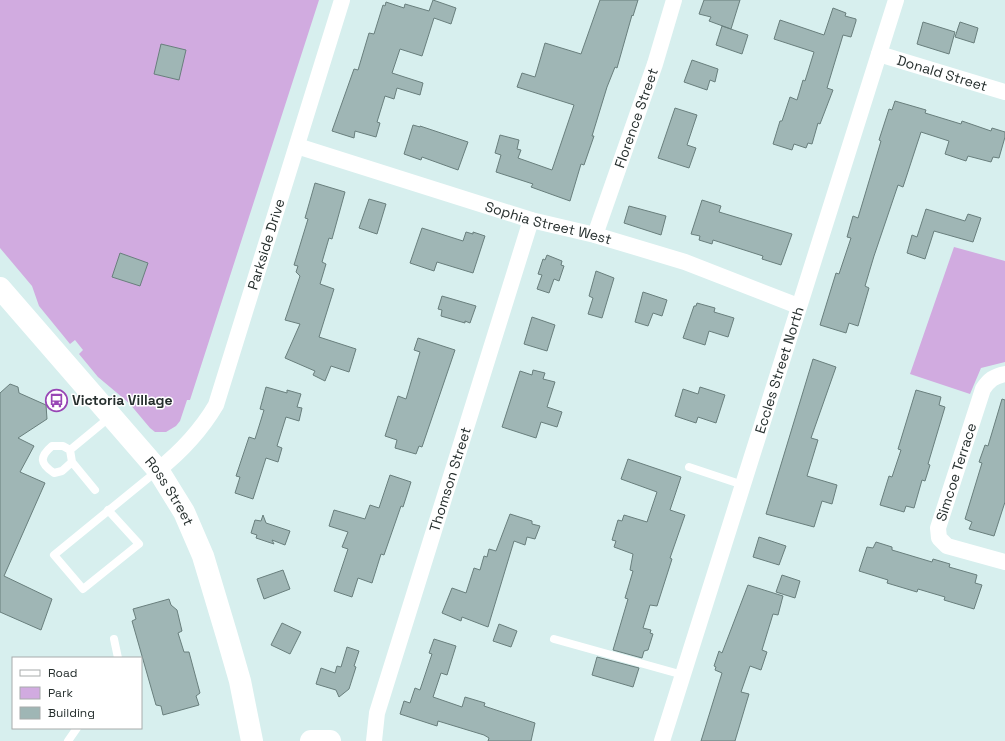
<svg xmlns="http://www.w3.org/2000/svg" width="1005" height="741" font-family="'Space Grotesk',sans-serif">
<rect width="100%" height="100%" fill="#d7efee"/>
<path fill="#d1abe0" d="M0 0H319L190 400H187L180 421 176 426 166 432H155L150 428 129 403 98 377 79 354 83 350 75 340 70 344 39 306 32 286 0 248Z
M954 247 1005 261V362L981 368 970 394 910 374Z"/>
<path fill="#9fb6b5" stroke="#697f7d" d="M433 0 456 8 451 24 434 18 422 56 400 49 392 73 423 83 420 95 397 88 394 99 385 96 377 122 380 123 376 137 355 131 354 138 332 131 354 69 358 70 369 33 374 34 383 5 385 6 386 2 404 8 405 4 429 11Z
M600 0H638L633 16 632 15 617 68 615 67 607 87 592 136H594L584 165 581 164 570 201 531 187 533 184 496 172 501 155 495 153 500 135 519 140 517 149 521 150 518 158 552 170 574 105 517 87 522 73 535 77 545 43 581 54Z
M704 0H740L731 29 709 21 711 17 699 14Z
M833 8 846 13 845 16 856 19V21L851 37 843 35 827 88 833 90 820 124 818 123 812 144 808 143 806 148 794 144 792 150 773 144 780 121H782L790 97 797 100 803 80 805 81 814 52 774 39 780 20 824 35Z
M923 22 955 32 949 54 917 44Z
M960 22 978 28 974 43 955 37Z
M722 26 748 35 742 54 716 45Z
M161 44 186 50 179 80 154 74Z
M692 60 718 69 715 82 710 80 707 90 684 82Z
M895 101 926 110 925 113 961 124 962 121 991 131 992 128 1005 132V137L999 158 993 157 991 162 968 156 966 161 945 154 949 141 921 132 903 187 898 185 874 256 865 286 869 288 858 326 849 323 846 333 820 325 836 273 839 274 851 238 847 237 853 216 858 218 881 141 879 140 889 109 892 110Z
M675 108 697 115 687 145 696 148 689 168 658 158Z
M413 125 420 127V126L468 142 458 170 422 157 421 160 404 154Z
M315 183 345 192 332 239 329 238 322 262 326 264 320 284 334 289 319 337 356 349 349 372 331 366 325 381 313 375 315 371 285 358 300 324 285 320 300 276 296 272 298 266 294 265 308 219 305 218Z
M369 199 386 204 377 234 359 228Z
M702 200 721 206 719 212 792 234 781 265 762 259 763 256 713 240 712 244 699 240 700 236 691 234Z
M629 206 666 216 661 235 624 223Z
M926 209 965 221 968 214 981 218 973 242 934 231 925 259 907 253 912 235 917 237Z
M422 228 463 241 466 232 473 234V232L485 236 473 273 437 262 434 271 410 263Z
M120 253 148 263 140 286 112 277Z
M547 255 562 261 561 265 564 266 559 281 554 279 549 293 537 289 542 275 538 274 543 259 545 260Z
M596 271 614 278 602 318 588 314 593 298 589 296Z
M643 292 667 300 662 316 653 313 648 326 635 322Z
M442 296 476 306 470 323 465 321V323L441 316 442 310 438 309Z
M697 303 715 308 714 312 734 318 728 337 709 331 705 345 683 338 694 306H696Z
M532 317 555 325 547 351 524 344Z
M418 338 455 350 422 447 419 446 416 454 395 448 397 440 385 436 398 396 406 399 420 352 414 350Z
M813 359 836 367 811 438 818 440 807 476 837 485 832 504 822 501 814 527 766 514Z
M533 370 545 373 543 379 555 382 547 407 562 412 557 427 541 422 536 438 502 427 520 371 532 375Z
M10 384 18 387 19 393 46 405 47 419 18 438 34 446 20 472 45 483 4 576 52 599 41 630 0 612V393Z
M266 387 287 393V390L301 394 297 407 302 408 299 421 286 417 277 446 282 448 278 462 266 458 253 499 235 493 240 477 236 476 249 437 255 439 264 410 260 409Z
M700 387 725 395 716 423 698 417 696 423 675 416 683 389 698 394Z
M916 390 941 397 939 405 945 407 928 464 930 465 925 481 922 480 914 508 906 506 904 512 880 505 889 476 892 477 901 450 898 449Z
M1002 399 1005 400V502L994 536 969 529 972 522 965 519 982 463 979 462 985 445 988 446Z
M628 459 681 477 670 510 685 515 670 558 672 559 657 606 650 605 643 628 651 630 650 633 653 634 648 650 644 651 642 658 613 650 628 599 625 598 633 571 630 570 633 554 614 547 616 541 612 540 618 520 622 521 624 515 647 522 657 492 621 479Z
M390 475 411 482 403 507 401 506 384 555 381 554 372 583 358 578 352 597 334 591 348 549 342 547 348 532 329 526 334 510 365 519 370 505 379 508Z
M510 514 532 521V524L540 526 535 539 527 537 525 545 514 541 488 627 462 617 461 621 442 613 452 588 466 593 474 568 480 570 484 556 487 557 489 549 496 551Z
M263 515 266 523 290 531 285 545 272 540 274 544 256 538 257 535 251 533 255 520 261 521Z
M759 537 786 546 779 565 753 557Z
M876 542 892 547V550L932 562 933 559 950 564 949 567 977 575 975 583 982 585 974 609 944 600 945 597 918 589 917 592 887 583 888 580 859 571 867 547 873 548Z
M283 570 290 589 264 599 257 579Z
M782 575 800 581 795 598 776 592Z
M748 585 783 596 778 615 773 614 762 650 767 652 761 670 750 666 741 692 749 694 735 741H701L722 673 715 670 716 667 714 666 719 651 722 653Z
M169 599 171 605 177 610 182 631 178 633 184 652H189L200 693 196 696 199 705 163 715 161 706 156 705 132 621 136 619 133 609Z
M282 623 301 632 290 654 271 645Z
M499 624 517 631 511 647 493 641Z
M434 639 456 646 447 675 441 673 433 697 462 707 465 697 485 703 484 706 535 723 531 741H488L489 738 484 735 438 721 437 726 400 714 404 701 410 703 415 688 420 690 432 654 429 653Z
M347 647 359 651 354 666 356 667 349 689 339 697 336 690 316 684 321 668 335 673 337 666 341 667Z
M597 657 639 668 633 687 592 675Z"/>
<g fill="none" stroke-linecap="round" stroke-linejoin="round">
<path stroke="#fff" stroke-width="8" d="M70 450 63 446H52C39 457 40 464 54 473L62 471 72 462
M689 467 743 485
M95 490 72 462 70 450 110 417
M108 510 139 544 83 589 54 555 157 471
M114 639 118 658
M554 639 683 675
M68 741 77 728"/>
<g stroke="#fff" stroke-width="16">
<path id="s1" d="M879 54 1005 92"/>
<path id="s2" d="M297 146 531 220 595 235 685 262 798 306"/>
<path id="s3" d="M595 235 655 64 674 0"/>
<path d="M1005 374C994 376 989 380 983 389L938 528 939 538 947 546 1005 562"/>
<path id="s4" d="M158 470C182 451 200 432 216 405L342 0"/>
<path id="s5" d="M374 741 377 713 531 220"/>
<path id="s6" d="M662 741 896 0"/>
</g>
<g stroke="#fff" stroke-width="22">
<path id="s7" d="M0 288 158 470 184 512 203 556 227 636 240 681 252 741"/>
<path d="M311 741H330"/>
</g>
</g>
<defs>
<symbol id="bus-ring" viewBox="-11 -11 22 22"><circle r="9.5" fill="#fff" stroke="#9846b5" stroke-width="1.5"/><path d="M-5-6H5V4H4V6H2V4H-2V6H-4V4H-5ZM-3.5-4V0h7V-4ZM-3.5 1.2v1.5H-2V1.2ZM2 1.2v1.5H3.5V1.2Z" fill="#9846b5"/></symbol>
</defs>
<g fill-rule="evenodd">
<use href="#bus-ring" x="44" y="388" width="25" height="25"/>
</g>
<g text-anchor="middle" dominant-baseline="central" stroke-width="3" stroke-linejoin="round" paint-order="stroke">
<g font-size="14" fill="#262f2e" stroke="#fff">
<text stroke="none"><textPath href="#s1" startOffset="66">Donald Street</textPath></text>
<text stroke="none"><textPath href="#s3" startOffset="124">Florence Street</textPath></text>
<text stroke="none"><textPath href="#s2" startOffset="263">Sophia Street West</textPath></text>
<text stroke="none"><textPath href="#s4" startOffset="256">Parkside Drive</textPath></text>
<text stroke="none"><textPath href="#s6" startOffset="389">Eccles Street North</textPath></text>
<text transform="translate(956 472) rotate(-72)">Simcoe Terrace</text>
<text stroke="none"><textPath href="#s5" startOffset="273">Thomson Street</textPath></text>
<text stroke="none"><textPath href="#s7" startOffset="265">Ross Street</textPath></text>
</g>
<g font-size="14" font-weight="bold" fill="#262f2e" stroke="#fff" text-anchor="start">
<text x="72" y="400">Victoria Village</text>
</g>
</g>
<rect x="12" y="657" width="130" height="72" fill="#ffffff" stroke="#a8acab"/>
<rect x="20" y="670" width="20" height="6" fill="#ffffff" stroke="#a8acab"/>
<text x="48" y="677" font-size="12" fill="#262f2e">Road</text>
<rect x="20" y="687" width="20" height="12" fill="#d1abe0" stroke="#a8acab"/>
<text x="48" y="697" font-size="12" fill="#262f2e">Park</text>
<rect x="20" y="707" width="20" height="12" fill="#9fb6b5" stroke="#a8acab"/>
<text x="48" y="717" font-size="12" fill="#262f2e">Building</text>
</svg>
